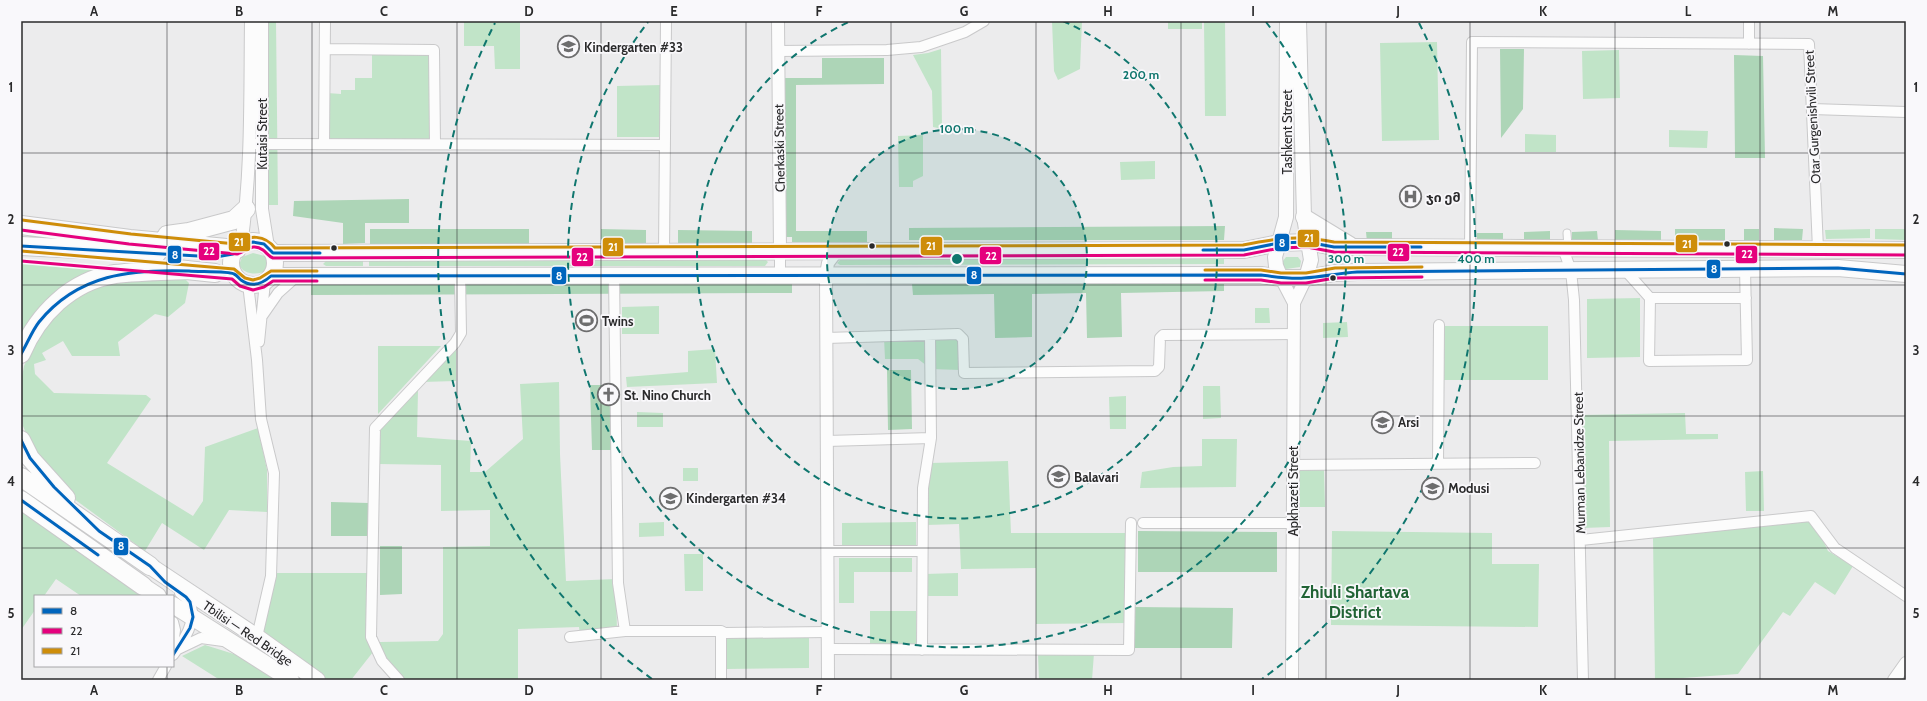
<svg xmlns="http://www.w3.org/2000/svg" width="1927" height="701" font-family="Cabin,'Noto Sans Georgian',sans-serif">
<rect width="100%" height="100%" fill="#ececed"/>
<path fill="#c1e4c8" d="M268 21H276L278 205H269Z
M464 21H520V69H495L494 46H464Z
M1052 21H1082L1080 69 1058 80 1054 71Z
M1168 21H1202V29H1168Z
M1204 21H1225L1226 116H1205Z
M1437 42 1439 140 1382 141 1380 43Z
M941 49 942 129 933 127 932 91 913 55 928 53Z
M1619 50 1620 98 1583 99 1582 51Z
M372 54H430L429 140 326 139 327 93 341 94V90H355V78H372Z
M662 85V137H617V86Z
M1669 130 1708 131 1707 148 1669 147Z
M1525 134 1556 135V152H1525Z
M923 135V176L913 181V187H899L898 136Z
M1155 161V179L1121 180 1120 162Z
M1870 229V238L1826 239 1825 230Z
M1875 229H1906V240L1875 239Z
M253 253 269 257 271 261 269 270C259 275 245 276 239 265L242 257Z
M1286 257H1298L1301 261 1300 267 1286 269 1283 266V261Z
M1224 258V264L840 265 837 263 840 260Z
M765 259 768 262 765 266H369V260Z
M326 261H363V266H326L323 264Z
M21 264 116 267 88 278 21 346Z
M184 278 189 283 185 303 168 317 155 314 118 342 120 356H72L63 341 42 353 46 360 34 364 35 374 54 393 146 395 151 399 107 463 193 516 203 501 205 447 258 428 267 470V512L229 510 204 550 162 523 145 551 66 493 35 455 23 426 21 382 24 366 37 337 53 314 81 293 110 281Z
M1640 298V357L1587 358V299Z
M659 306V334H622V307Z
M1255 308H1269L1270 323H1255Z
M1347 322 1348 337 1323 338V323Z
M1440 326H1548V380H1440Z
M954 336 959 341 960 370 931 369 918 359H885L884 338Z
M378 346H441L378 414Z
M456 347V381L422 382Z
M715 349 717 383 627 387 626 377 688 372V351Z
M559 382 560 454 566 581 616 579 617 634 580 635 579 627 518 629V680H398L373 652 351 680H328L262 633 276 573H372L374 651 380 642 438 641 443 634V547L490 546V510L441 511V465L378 464 380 427 411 392 418 391 417 437 471 441 470 472H485L523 439 520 384Z
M1203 386H1220L1221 418 1203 419Z
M1126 396V429H1110L1109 397Z
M637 412 663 413V427H637Z
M1685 413 1686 434H1718V439L1609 441 1610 527 1583 528 1581 415Z
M1202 439H1237L1236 487 1140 488 1142 472 1173 467 1202 466Z
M1008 461 1011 533H1127V623L1036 624V568L961 569 959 524 926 525 925 487 930 463Z
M683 468H698V481H683Z
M1298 470H1324L1325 507H1298Z
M1763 471 1764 511H1746L1745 472Z
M21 510 144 596H81L56 579 44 596H35V610L21 630Z
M1809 520 1820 534 1828 551 1853 566 1835 595 1815 582 1790 616 1783 612 1738 674 1655 680 1653 537Z
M664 522V536L639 537V523Z
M916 522V548L842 549V523Z
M1332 531 1492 533V564H1539L1538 627 1331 625Z
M684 554H703V591H685Z
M839 558H912V572H854V603H839Z
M958 573V596H925V574Z
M870 611H916V646H870Z
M809 635V668L726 669V636Z
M205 645 237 655 275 680H220L182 656Z
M1094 653 1092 680H1039L1038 654Z"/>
<path fill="#add5b7" d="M1500 49H1524L1523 109 1501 138Z
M1734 55 1763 56 1765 158H1735Z
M822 58H884V84L796 85V231H867V242H792V237H784V78H822Z
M409 199V223H365V243L343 244V223L293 216 294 201Z
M1225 226 1224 240H909V228Z
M1774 228 1803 229 1802 240H1774Z
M370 229H529V244H370Z
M601 229 646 230V243H601Z
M1675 229H1725V241H1675Z
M1744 229H1759V241H1744Z
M678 230 752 231V243H678Z
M1615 230 1661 231V242H1615Z
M1550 231V241H1524V232Z
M1597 231 1598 241H1572V232Z
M1366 232H1392V241L1367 242Z
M1477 233H1503V242H1477Z
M1224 280V291L1121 293 1122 337 1087 338 1086 293 1032 294V337L995 338 994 294 913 295 912 284Z
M792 282V293L311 295V284Z
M887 370H911L912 429 888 430Z
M590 385H612L614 450H592Z
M331 502 369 503V536H331Z
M1138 531 1277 532V572H1138Z
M380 546H402V594L380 595Z
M1135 607 1233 608 1232 648H1134Z"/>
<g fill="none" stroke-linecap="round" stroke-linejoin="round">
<defs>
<path id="pedestrian" d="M1567 233 1568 248"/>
<path id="minor" d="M1749 21V44
M325 49 434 50 435 144
M778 51 887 50 921 47 965 32 984 21
M1812 109 1906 112
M254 144 665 145
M324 144 325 21
M1470 248 1472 42 1809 44 1818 249
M1563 248 1571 271 1574 300 1583 680
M664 252 666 21
M780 252V275
M1625 270 1650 298H1746
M614 275 618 583 625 631
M248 284 257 360 261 419 274 473 271 576 257 637
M1650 298 1649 361 1747 360 1745 269
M262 316 278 293 297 276
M826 338 958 334 963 339 964 373 1155 371 1159 367 1160 338 1163 335 1294 334
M259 342 265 282
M827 441 931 438
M1438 464 1439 325
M1293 465 1535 463
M1143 523H1293
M1581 540 1811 516 1835 548 1906 596
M827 551H922
M173 622 175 630 173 644
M721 631V680
M570 637 625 631H721L725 633 828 632
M178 649 201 638 223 641
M828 649 1129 650 1131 523
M922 650 923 488 931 438 930 335
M173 655C187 637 204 610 180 593
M158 680 166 666
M399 680 382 661 371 637 375 428 455 343 461 333 460 275"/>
<path id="tertiary" d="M262 21V209L268 247
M778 21 780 252
M241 245C252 170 250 96 251 21
M1281 278 1294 303
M828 680 826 275 828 263 837 251
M1292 680 1294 303 1306 278
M1894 680 1906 663"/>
<path id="secondary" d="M1299 21 1304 217 1311 260 1306 278
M1281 278 1276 266 1275 257 1286 217 1287 21"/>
<path id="primary" d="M1304 217 1350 245
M231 263a22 22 0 1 1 44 0a22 22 0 1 1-44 0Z
M273 253 1244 250 1279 243 1307 242 1334 247H1358L1906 250
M271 276 1241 275H1261L1281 278H1306L1335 273 1357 272 1838 268 1906 274"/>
<path id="trunk" d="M150 566 257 637 317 680
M143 586 158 596
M173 605 291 680"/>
<path id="motorway" d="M21 225 130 239 237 249
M167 235 189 232 234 220 246 209
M21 246 157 253
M177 269 215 273
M21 354C38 314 71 281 115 274 139 271 164 271 188 270
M21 440 30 458 66 498
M21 477 150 566
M21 500 143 586"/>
</defs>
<use href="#pedestrian" stroke="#c9c9ca" stroke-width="9"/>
<use href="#minor" stroke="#c9c9ca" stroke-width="12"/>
<use href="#tertiary" stroke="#c9c9ca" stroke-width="14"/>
<use href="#secondary" stroke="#c9c9ca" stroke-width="16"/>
<use href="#primary" stroke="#c9c9ca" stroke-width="18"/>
<use href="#trunk" stroke="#c9c9ca" stroke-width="18"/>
<use href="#motorway" stroke="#c9c9ca" stroke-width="20"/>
<use href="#pedestrian" stroke="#fcfcfc" stroke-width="7"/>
<use href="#minor" stroke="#fcfcfc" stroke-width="10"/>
<use href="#tertiary" stroke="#fcfcfc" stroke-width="12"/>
<use href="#secondary" stroke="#fcfcfc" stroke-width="14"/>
<use href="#primary" stroke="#fcfcfc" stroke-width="16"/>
<use href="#trunk" stroke="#fcfcfc" stroke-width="16"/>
<use href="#motorway" stroke="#fcfcfc" stroke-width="18"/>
<defs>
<path id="bus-1" d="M21 246 216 257 233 254 242 245 253 242 264 244 273 253H320
M1203 250H1244L1279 243 1307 242 1334 247H1421
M21 354C27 344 32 331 39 322 78 274 131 269 189 271 197 272 229 271 234 274 237 275 239 279 241 280 252 288 262 284 271 276L1261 275C1276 277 1290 279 1304 278 1322 277 1339 273 1357 272L1838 268 1906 274
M21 440 30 458 54 487 99 531 150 566 165 582 186 597 190 602 193 617 190 628 173 655
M21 500 98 555"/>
<path id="bus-2" d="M21 230 129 244 237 254C246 252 252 242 263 250 267 253 268 256 273 258L1244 255 1280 248 1307 247 1334 252 1906 255
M21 261 232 279 240 286 253 290 264 287 273 281H317
M1205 280H1261L1281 283H1306L1335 278 1422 277"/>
<path id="bus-3" d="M22 220 131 234 236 244C249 234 265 235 275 248L1243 245C1279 238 1298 235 1334 242L1906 245
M21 251 234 269 245 278 253 280 260 278 271 271H317
M1205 270H1261L1281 273H1306L1335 268 1422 267"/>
</defs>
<use href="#bus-1" stroke="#f9f8fb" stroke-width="6"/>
<use href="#bus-2" stroke="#f9f8fb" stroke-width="6"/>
<use href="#bus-3" stroke="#f9f8fb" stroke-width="6"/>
<use href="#bus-1" stroke="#0065bd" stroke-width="3"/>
<use href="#bus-2" stroke="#e5007d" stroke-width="3"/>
<use href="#bus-3" stroke="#ce8d09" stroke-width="3"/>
</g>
<path fill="none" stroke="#2a2a2b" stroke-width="1" stroke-opacity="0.55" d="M167 21V596M312 21V680M457 21V680M601 21V680M746 21V680M891 21V680M1036 21V680M1181 21V680M1326 21V680M1470 21V680M1615 21V680M1760 21V680M21 153H1906M21 285H1906M21 416H1906M21 548H1906M167 666V680"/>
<circle cx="957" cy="259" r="130" fill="#0f766e" fill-opacity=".12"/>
<g fill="none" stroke="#0f766e" stroke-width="2" stroke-dasharray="7 5">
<circle cx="957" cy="259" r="130"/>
<path d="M1063 21A260 260 0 1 1 851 21"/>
<path d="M1266 22A389 389 0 1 1 648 22"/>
<path d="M652 679A519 519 0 0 1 495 23M1419 23A519 519 0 0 1 1262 679"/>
</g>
<defs>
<symbol id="school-ring" viewBox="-11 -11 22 22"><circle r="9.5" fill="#f9f8fb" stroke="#6e6e6f" stroke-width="1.5"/><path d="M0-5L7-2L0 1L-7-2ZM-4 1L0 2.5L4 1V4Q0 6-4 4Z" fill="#6e6e6f"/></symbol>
<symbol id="hospital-ring" viewBox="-11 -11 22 22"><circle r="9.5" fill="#f9f8fb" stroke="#6e6e6f" stroke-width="1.5"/><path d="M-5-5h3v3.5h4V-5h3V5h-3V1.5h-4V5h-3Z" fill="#6e6e6f"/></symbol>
<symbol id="stadium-ring" viewBox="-11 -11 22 22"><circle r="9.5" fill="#f9f8fb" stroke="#6e6e6f" stroke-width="1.5"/><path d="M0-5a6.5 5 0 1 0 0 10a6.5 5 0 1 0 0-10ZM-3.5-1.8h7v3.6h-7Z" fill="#6e6e6f"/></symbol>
<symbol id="church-ring" viewBox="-11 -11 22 22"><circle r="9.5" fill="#f9f8fb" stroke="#6e6e6f" stroke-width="1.5"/><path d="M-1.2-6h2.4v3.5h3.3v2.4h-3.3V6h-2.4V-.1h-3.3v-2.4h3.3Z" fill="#6e6e6f"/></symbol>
<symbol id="university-ring" viewBox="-11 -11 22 22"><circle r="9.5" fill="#f9f8fb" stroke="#6e6e6f" stroke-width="1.5"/><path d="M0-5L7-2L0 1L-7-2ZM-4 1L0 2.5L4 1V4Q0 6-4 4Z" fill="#6e6e6f"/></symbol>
</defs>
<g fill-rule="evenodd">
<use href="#school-ring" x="556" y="34" width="25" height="25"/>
<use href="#hospital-ring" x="1398" y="184" width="25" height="25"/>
<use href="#stadium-ring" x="574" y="308" width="25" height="25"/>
<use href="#church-ring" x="596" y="382" width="25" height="25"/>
<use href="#university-ring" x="1370" y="410" width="25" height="25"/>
<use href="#school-ring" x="1046" y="464" width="25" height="25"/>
<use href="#university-ring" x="1420" y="476" width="25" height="25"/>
<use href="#school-ring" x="658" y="486" width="25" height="25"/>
</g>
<g fill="#2a2a2b" stroke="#f9f8fb" stroke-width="1.5">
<circle cx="1727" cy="244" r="3.5"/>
<circle cx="872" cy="246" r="3.5"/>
<circle cx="334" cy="248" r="3.5"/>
<circle cx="1333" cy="278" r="3.5"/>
</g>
<g text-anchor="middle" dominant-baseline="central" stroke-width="3.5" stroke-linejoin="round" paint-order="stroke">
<g font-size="13" font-weight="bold" fill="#2a2a2b" stroke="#f9f8fb" text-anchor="start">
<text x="584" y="47">Kindergarten #33</text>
<text x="1426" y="197">ჯი ემ</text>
<text x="602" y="321">Twins</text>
<text x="624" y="395">St. Nino Church</text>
<text x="1398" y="422">Arsi</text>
<text x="1074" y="477">Balavari</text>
<text x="1448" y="488">Modusi</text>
<text x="686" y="498">Kindergarten #34</text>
</g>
<g font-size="13" fill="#2a2a2b" stroke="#f9f8fb">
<text transform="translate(1812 117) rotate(-93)">Otar Gurgenishvili Street</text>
<text transform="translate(1287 132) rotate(-90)">Tashkent Street</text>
<text transform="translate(262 134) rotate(-90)">Kutaisi Street</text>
<text transform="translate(779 148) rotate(-91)">Cherkaski Street</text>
<text transform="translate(1579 463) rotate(-91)">Murman Lebanidze Street</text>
<text transform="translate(1293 491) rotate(-90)">Apkhazeti Street</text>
<text transform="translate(248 633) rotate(34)">Tbilisi — Red Bridge</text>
</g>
<g font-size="17" font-weight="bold" fill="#216335" stroke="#f9f8fb">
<text x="1355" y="592">Zhiuli Shartava<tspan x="1355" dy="20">District</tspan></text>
</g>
</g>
<circle cx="957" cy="259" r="6" fill="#0f766e" stroke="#f9f8fb" stroke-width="2"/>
<g font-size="12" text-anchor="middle" font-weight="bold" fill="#0f766e" stroke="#f9f8fb" stroke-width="3.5" stroke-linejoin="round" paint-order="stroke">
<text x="1141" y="79">200 m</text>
<text x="957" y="133">100 m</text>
<text x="1346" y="263">300 m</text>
<text x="1476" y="263">400 m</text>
</g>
<g stroke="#f9f8fb" stroke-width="1.5">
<rect x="1297" y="229" width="23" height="19" rx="4" fill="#ce8d09"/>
<rect x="228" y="232" width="23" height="20" rx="4" fill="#ce8d09"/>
<rect x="1274" y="233" width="16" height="19" rx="4" fill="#0065bd"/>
<rect x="1675" y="234" width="23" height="19" rx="4" fill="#ce8d09"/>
<rect x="920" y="236" width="23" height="20" rx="4" fill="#ce8d09"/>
<rect x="602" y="237" width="22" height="20" rx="4" fill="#ce8d09"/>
<rect x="198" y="242" width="22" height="19" rx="4" fill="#e5007d"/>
<rect x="1387" y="243" width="23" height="19" rx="4" fill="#e5007d"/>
<rect x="1735" y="245" width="23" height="19" rx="4" fill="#e5007d"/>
<rect x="167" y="245" width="15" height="19" rx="4" fill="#0065bd"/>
<rect x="979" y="246" width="23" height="19" rx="4" fill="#e5007d"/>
<rect x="571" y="247" width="23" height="20" rx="4" fill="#e5007d"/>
<rect x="1706" y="259" width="15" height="20" rx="4" fill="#0065bd"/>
<rect x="966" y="266" width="16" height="19" rx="4" fill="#0065bd"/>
<rect x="551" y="266" width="16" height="19" rx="4" fill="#0065bd"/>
<rect x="113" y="537" width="16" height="19" rx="4" fill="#0065bd"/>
</g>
<g font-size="11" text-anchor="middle" font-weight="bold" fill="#fff">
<text x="1309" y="242">21</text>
<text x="239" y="246">21</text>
<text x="1282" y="247">8</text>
<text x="1687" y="248">21</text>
<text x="931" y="250">21</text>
<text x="613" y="251">21</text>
<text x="209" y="255">22</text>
<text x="1398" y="256">22</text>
<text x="1747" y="258">22</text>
<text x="175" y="259">8</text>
<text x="991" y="260">22</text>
<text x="582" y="261">22</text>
<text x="1714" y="273">8</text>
<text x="974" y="279">8</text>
<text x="559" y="280">8</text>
<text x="121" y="550">8</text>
</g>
<rect width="1927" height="701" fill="none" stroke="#f9f8fb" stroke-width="44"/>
<rect x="34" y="595" width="140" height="72" fill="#f9f8fb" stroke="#a6a6a8"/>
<rect x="42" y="608" width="20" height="6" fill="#0065bd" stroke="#a6a6a8"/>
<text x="70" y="615" font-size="12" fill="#2a2a2b">8</text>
<rect x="42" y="628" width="20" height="6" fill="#e5007d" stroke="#a6a6a8"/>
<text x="70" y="635" font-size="12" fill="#2a2a2b">22</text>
<rect x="42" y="648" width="20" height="6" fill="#ce8d09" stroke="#a6a6a8"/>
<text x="70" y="655" font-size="12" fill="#2a2a2b">21</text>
<rect x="22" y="22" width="1883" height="657" fill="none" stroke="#2a2a2b" stroke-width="1.5"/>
<g font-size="13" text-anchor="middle" font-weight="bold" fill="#2a2a2b">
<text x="94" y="16">A</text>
<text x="239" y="16">B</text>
<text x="384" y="16">C</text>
<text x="529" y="16">D</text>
<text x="674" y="16">E</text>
<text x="819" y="16">F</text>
<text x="964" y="16">G</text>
<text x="1108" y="16">H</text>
<text x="1253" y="16">I</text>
<text x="1398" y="16">J</text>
<text x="1543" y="16">K</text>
<text x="1688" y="16">L</text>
<text x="1833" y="16">M</text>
<text x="11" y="92">1</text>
<text x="1916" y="92">1</text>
<text x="11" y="224">2</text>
<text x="1916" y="224">2</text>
<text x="11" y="355">3</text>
<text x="1916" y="355">3</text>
<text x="11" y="486">4</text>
<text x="1916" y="486">4</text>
<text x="11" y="618">5</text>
<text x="1916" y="618">5</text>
<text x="94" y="695">A</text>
<text x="239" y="695">B</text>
<text x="384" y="695">C</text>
<text x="529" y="695">D</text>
<text x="674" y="695">E</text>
<text x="819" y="695">F</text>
<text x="964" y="695">G</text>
<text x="1108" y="695">H</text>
<text x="1253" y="695">I</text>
<text x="1398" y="695">J</text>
<text x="1543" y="695">K</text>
<text x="1688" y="695">L</text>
<text x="1833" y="695">M</text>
</g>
</svg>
